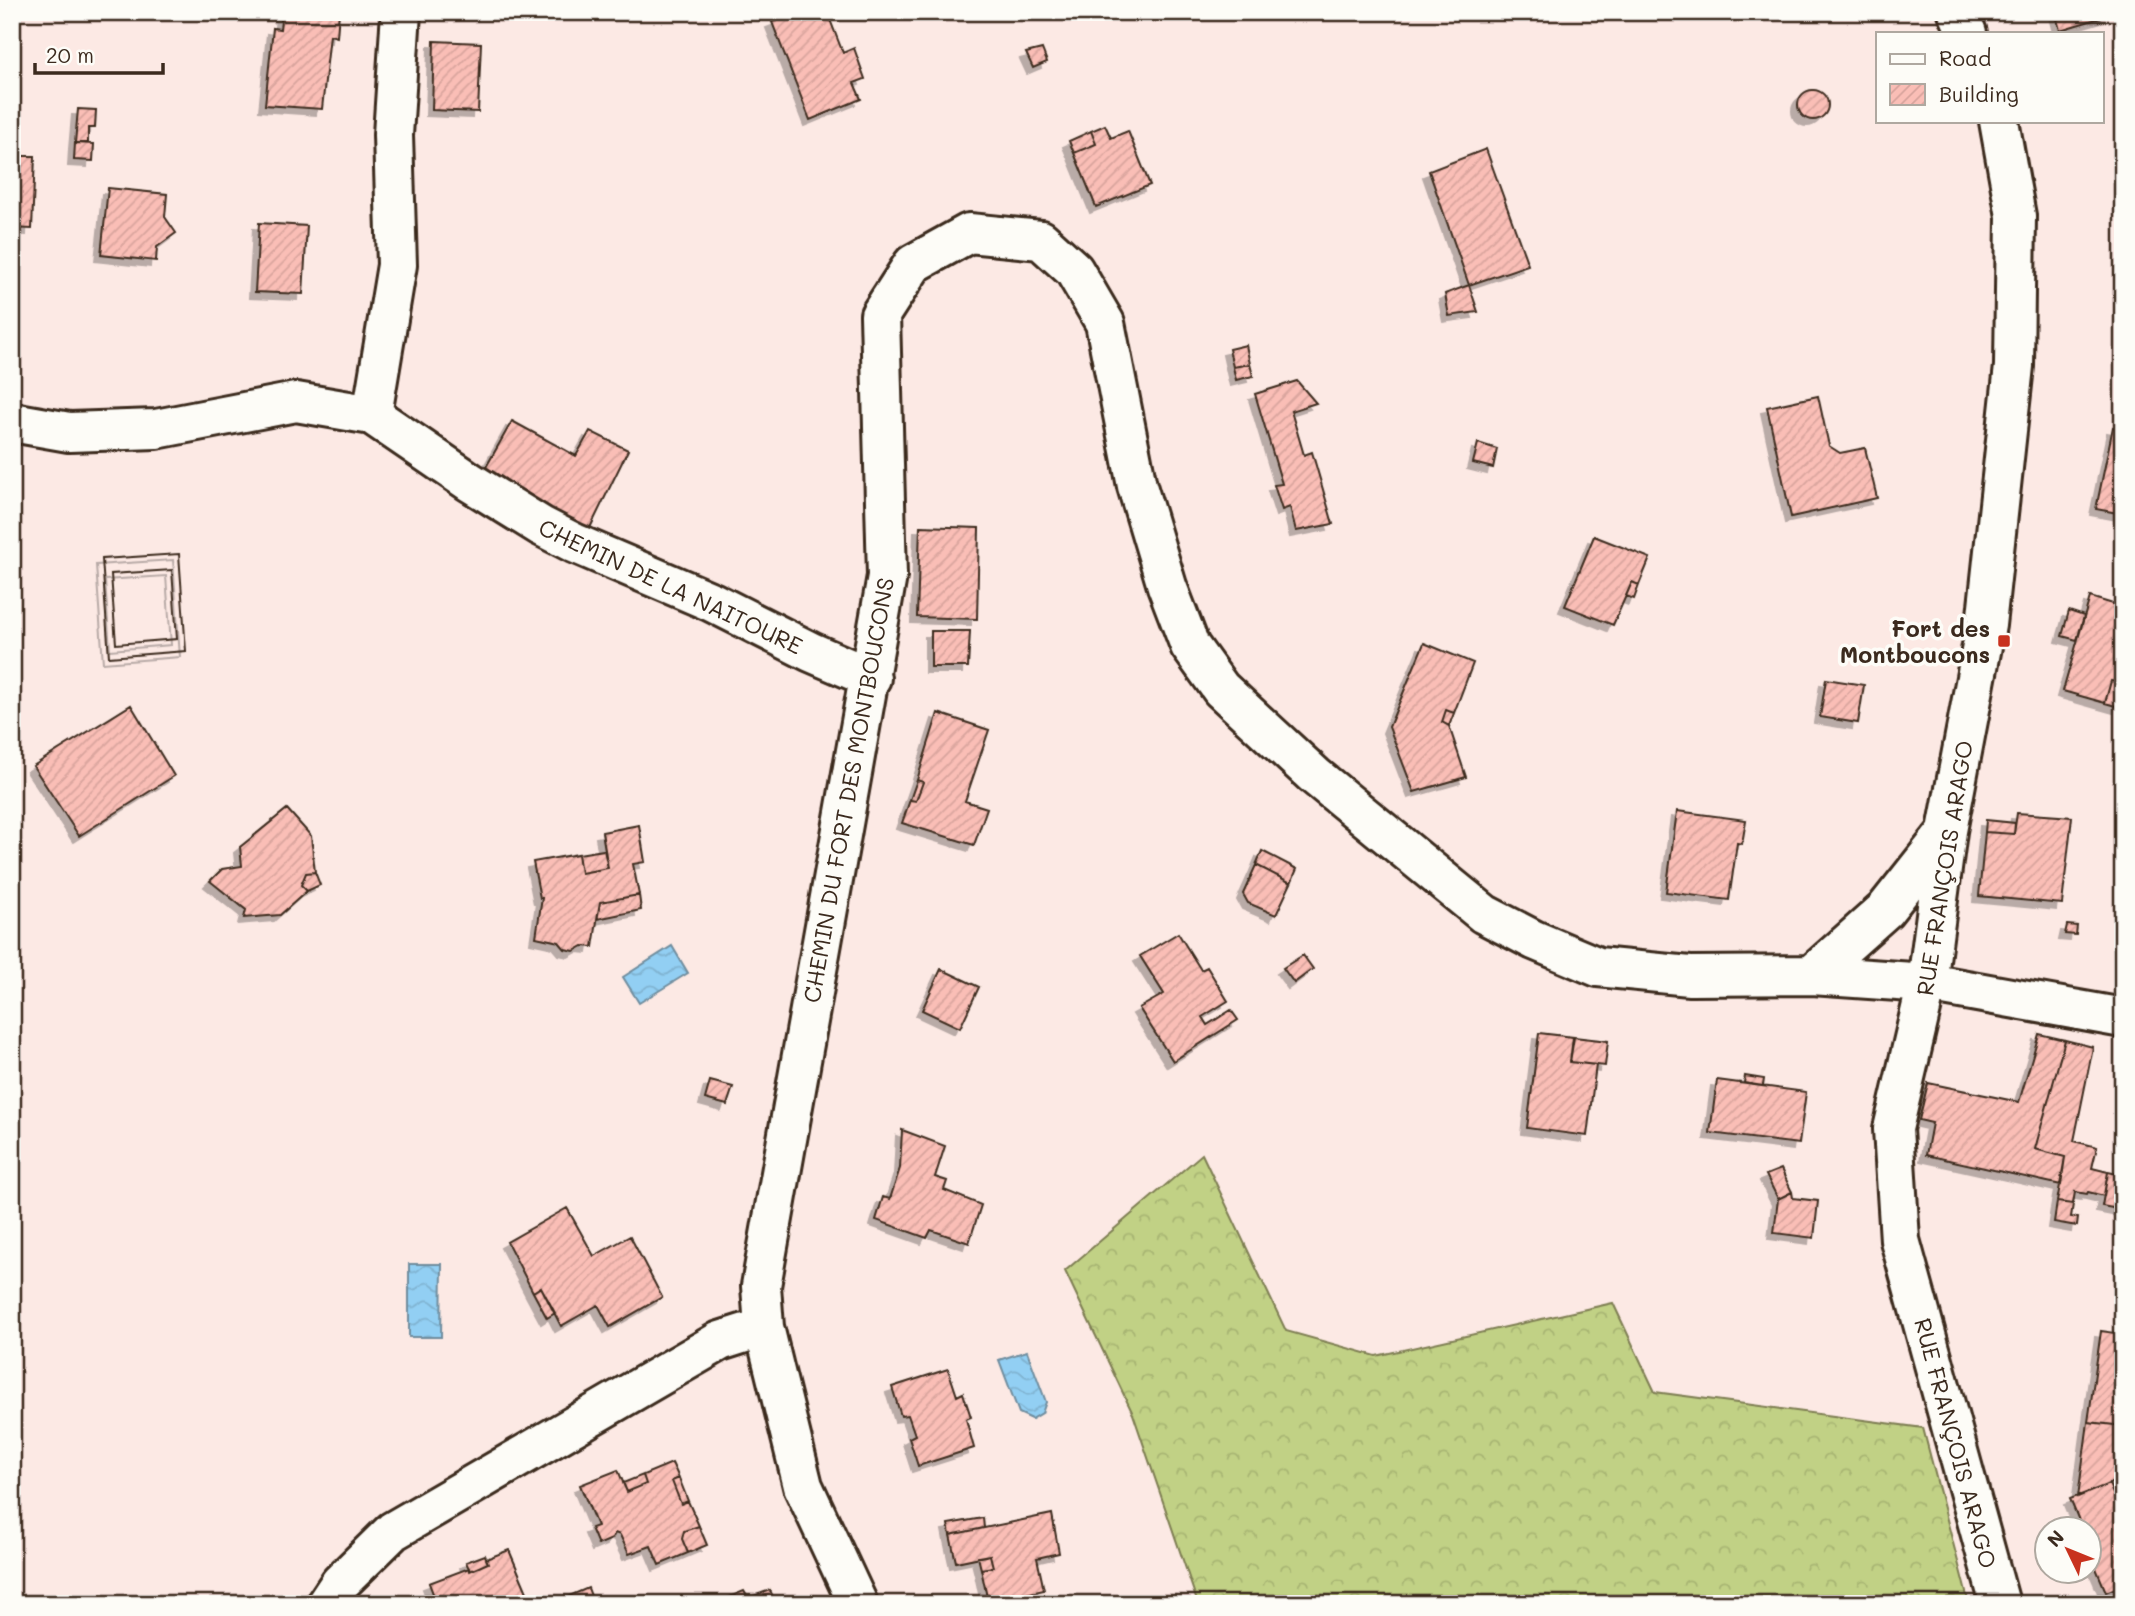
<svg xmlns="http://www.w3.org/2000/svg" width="2135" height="1616" font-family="Mali,sans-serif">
<defs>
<pattern id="forest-crowns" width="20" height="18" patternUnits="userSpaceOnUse" patternTransform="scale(1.75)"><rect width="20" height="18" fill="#c1d185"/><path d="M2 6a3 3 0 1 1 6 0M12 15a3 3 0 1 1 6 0" fill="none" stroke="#a7b472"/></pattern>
<pattern id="water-waves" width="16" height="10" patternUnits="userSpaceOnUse" patternTransform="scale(1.75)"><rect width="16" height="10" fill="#92cff3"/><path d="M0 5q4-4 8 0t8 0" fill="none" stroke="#7fb2d0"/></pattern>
<pattern id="building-hatch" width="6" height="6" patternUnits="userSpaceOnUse" patternTransform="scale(1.75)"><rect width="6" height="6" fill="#fabeb6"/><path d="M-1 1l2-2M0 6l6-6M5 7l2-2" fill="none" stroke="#d7a39c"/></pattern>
<filter id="shadow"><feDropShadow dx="-6" dy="6" stdDeviation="0" flood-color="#0004"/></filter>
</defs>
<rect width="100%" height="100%" fill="#fce9e4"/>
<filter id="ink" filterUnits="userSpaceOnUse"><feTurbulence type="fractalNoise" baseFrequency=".0143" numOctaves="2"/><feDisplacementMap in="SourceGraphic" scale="14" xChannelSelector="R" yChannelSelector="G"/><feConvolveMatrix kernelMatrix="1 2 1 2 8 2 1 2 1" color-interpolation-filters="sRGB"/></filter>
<g filter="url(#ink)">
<path fill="url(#forest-crowns)" stroke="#7e7e52" stroke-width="2" d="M1202 1154 1286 1331 1376 1356 1613 1303 1655 1392 1923 1428 1969 1604H1198L1133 1414 1065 1271Z"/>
<path fill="url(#water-waves)" stroke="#6f8d9e" stroke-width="2" d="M672 946 688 973 639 1003 623 977Z
M409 1264H442L441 1337H409Z
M1027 1351 1046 1402 1042 1413 1032 1419 1019 1413 999 1360Z"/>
<path fill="url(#building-hatch)" stroke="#3b2a1e" stroke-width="2" fill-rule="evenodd" filter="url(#shadow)" d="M282 12H339L337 37 330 35 322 109 265 105 273 28 280 29Z
M798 12H827L843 53 854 48 865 79 854 83 861 99 810 120 772 22Z
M2055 12H2106L2107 16 2060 30Z
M434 41 481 43 478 112 432 110Z
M1042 49 1047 62 1033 68 1026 53Z
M1798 105a15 15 0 1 1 30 0a15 15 0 1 1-30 0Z
M78 109 96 110 95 128H88V143H75Z
M1105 125 1111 138 1128 131 1150 185 1096 207 1074 153 1096 144 1091 131Z
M1091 131 1096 144 1074 153 1069 141Z
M75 143 94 144 93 161 74 160Z
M1486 149 1528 265 1469 285 1429 171Z
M12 156H35L32 229 12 228Z
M108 188 167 194 165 217 176 233 157 247 156 261 101 255Z
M259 223 307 226 303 294 255 292Z
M1469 285 1478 312 1449 316 1445 294Z
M1246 345 1250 364 1233 367 1229 349Z
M1250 364 1253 376 1236 380 1233 367Z
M1297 381 1316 403 1291 411 1304 455 1312 452 1333 524 1296 531 1290 507 1282 510 1274 485 1282 484 1255 394Z
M1818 396 1829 446 1840 453 1865 448 1877 498 1791 517 1767 407Z
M512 421 576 456 590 431 628 450 588 532 485 469Z
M2113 427 2123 429V514L2096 509Z
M1478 443 1497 449 1493 468 1473 463Z
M920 526 979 528 977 619 917 617Z
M1594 536 1650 558 1639 585 1632 582 1613 625 1565 606Z
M179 554 186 651 109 657 102 559ZM172 570 177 639 116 644 111 574Z
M179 554 186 651 109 657 102 559Z
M172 570 177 639 116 644 111 574Z
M1632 582 1639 585 1634 599 1626 596Z
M2090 597 2123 607V684L2111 681 2105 703 2063 691Z
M2069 611 2084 616 2077 640 2062 636Z
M931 631H970L968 667H931Z
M1424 643 1473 663 1454 713 1446 710 1442 722 1449 726 1466 777 1414 792 1389 727Z
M1826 679 1864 685 1858 723 1820 717Z
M2111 681 2123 684 2119 707 2105 703Z
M131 705 174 776 79 836 33 766Z
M1446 710 1454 713 1449 726 1442 722Z
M938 713 989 730 965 801 987 808 974 845 902 823 910 800 916 801 923 782 917 780Z
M917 780 923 782 916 801 910 800Z
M287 809 311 836 315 872 306 873 301 885 307 891 280 915 244 918 246 910 210 881 222 869 242 866 240 847Z
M1677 811 1746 820 1742 844 1737 843 1729 900 1666 892Z
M2017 813 2072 817 2062 904 1979 896 1985 832 2014 834Z
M1986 820 2015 823 2014 834 1985 832Z
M639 825 645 862 633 864 639 895 600 902 593 947 583 946 574 951 565 949 559 942 536 937 542 898H540L533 862 578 854 581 873 608 868 602 832Z
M604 850 608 868 581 873 578 854Z
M1262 851 1297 869 1291 883 1256 865Z
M1256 865 1291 883 1276 915 1248 903 1243 894Z
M315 872 320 885 307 891 301 885 306 873Z
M639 895 641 910 597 919 600 902Z
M2067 925 2077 926 2076 935 2065 934Z
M1178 933 1201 970 1207 967 1228 1001 1202 1017 1207 1025 1231 1010 1238 1020 1173 1061 1139 1008 1164 994 1140 956Z
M1303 955 1313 969 1294 983 1283 968Z
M941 969 979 987 960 1028 922 1010Z
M1539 1033 1573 1037 1570 1062 1596 1065 1587 1136 1527 1128Z
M2039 1034 2065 1040 2035 1149 2065 1157 2061 1185 1926 1155 1932 1123 1919 1120 1928 1083 2019 1102Z
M1574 1037 1608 1041 1605 1066 1570 1062Z
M2065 1040 2093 1047 2074 1141 2097 1147 2092 1168 2108 1172 2104 1196 2088 1192 2087 1194 2075 1192 2073 1204 2057 1202 2065 1157 2035 1149Z
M1745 1076 1764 1079 1763 1086 1744 1083Z
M1717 1080 1806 1092 1799 1144 1710 1133Z
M710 1081 733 1087 727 1105 705 1099Z
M902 1130 945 1146 935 1177 947 1181 944 1190 981 1205 969 1243 931 1230 927 1238 876 1220 883 1197 890 1199 900 1168Z
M1781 1169 1792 1192 1778 1199 1766 1175Z
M2108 1172 2123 1175V1210L2102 1206Z
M1792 1192 1793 1198 1818 1201 1814 1238 1774 1233 1778 1199Z
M2057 1202 2073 1204 2071 1217 2078 1218 2077 1226 2054 1222Z
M567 1208 594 1256 630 1236 662 1297 610 1327 598 1305 561 1326 541 1287 533 1292 507 1242Z
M541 1287 555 1313 547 1318 533 1292Z
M2101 1331 2123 1334V1426L2088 1422Z
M948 1369 957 1396 963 1393 971 1417 966 1419 974 1448 918 1466 909 1438 915 1435 908 1415 901 1416 892 1387Z
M2088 1422 2123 1426V1478L2078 1497Z
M672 1463 679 1478 672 1481 681 1504 688 1501 699 1526 684 1531 682 1539 688 1553 659 1565 651 1546 629 1554 620 1535 615 1533 612 1539 598 1545 591 1528 597 1526 580 1485 618 1470 627 1492 646 1484 643 1475Z
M643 1475 646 1484 627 1492 623 1483Z
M679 1478 688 1501 681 1504 672 1481Z
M2109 1484 2118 1506 2122 1505 2123 1507V1585L2106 1592 2090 1554V1528H2072L2071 1526 2080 1523 2070 1499Z
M1052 1514 1059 1553 1037 1558 1044 1590 988 1602 981 1569 993 1567 990 1555 956 1562 950 1535Z
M983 1518 984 1528 950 1535 948 1524Z
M699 1526 707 1545 688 1553 682 1539 684 1531Z
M509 1550 532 1604H437L429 1583 469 1568 470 1571 488 1563 486 1559Z
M485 1555 488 1563 470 1571 466 1562Z
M990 1555 993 1567 981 1569 978 1557Z
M588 1588 594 1604H564L562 1599Z
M770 1590 776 1604H734L748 1598Z
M744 1591 748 1598 729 1604 727 1598Z"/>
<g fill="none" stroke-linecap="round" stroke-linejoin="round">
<defs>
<path id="minor" d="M1958 12 1967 33
M1999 121 2016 216 2014 366 1986 625 1947 831 1927 983 1893 1129 1900 1240 2000 1604
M372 415 397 265 393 135 401 12
M12 422 69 432 156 429 296 402 372 415 470 482 541 526 574 543 712 602 811 652 871 678
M1812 975 1885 910 1946 833
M326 1604 340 1583 393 1531 720 1341 764 1327
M858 1604 803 1486 764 1327 761 1286 887 576 880 315 913 264 969 233 1041 240 1074 270 1105 323 1137 486 1167 586 1190 646 1221 689 1315 776 1484 914 1534 940 1598 967 1690 976 1812 975 1927 983 2123 1018"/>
</defs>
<use href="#minor" stroke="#3b2a1e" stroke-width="44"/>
<use href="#minor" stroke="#fdfcf7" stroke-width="38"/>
</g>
</g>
<rect fill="#c8321e" stroke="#fdfcf7" stroke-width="2.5" x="1997" y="634" width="14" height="14" rx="3.5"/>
<g text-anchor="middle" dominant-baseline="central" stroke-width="7" stroke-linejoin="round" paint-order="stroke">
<g font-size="23" fill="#3b2a1e" stroke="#fdfcf7">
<text transform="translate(671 586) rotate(25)">CHEMIN DE LA NAITOURE</text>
<text transform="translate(848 790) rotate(-80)">CHEMIN DU FORT DES MONTBOUCONS</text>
<text transform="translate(1944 868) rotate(-81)">RUE FRANÇOIS ARAGO</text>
<text transform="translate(1956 1443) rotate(75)">RUE FRANÇOIS ARAGO</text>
</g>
<g font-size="23" font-weight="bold" fill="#3b2a1e" stroke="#fdfcf7" text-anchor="end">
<text x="1990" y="628">Fort des<tspan x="1990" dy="26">Montboucons</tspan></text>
</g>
</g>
<rect width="2135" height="1616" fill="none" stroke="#fdfcf7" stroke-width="42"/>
<rect x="21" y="21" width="2093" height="1574" fill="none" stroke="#3b2a1e" stroke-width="2.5" filter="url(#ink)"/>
<rect x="1876" y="32" width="228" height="91" fill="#fdfcf7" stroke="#afa8a0" stroke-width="2"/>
<rect x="1890" y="54" width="35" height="10" fill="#fdfcf7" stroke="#afa8a0" stroke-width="2"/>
<text x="1939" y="66" font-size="21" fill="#3b2a1e">Road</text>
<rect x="1890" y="84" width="35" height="21" fill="url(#building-hatch)" stroke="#afa8a0" stroke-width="2"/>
<text x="1939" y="102" font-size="21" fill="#3b2a1e">Building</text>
<g transform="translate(2068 1550) rotate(313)"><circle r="33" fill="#fdfcf7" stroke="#afa8a0" stroke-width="2"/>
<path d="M0-5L12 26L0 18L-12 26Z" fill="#c8321e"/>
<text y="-10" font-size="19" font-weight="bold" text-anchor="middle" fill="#3b2a1e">N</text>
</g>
<path d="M35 63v10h128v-10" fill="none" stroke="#3b2a1e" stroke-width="3.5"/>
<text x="46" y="63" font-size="21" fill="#3b2a1e" stroke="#fdfcf7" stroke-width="5" paint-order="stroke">20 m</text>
</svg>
